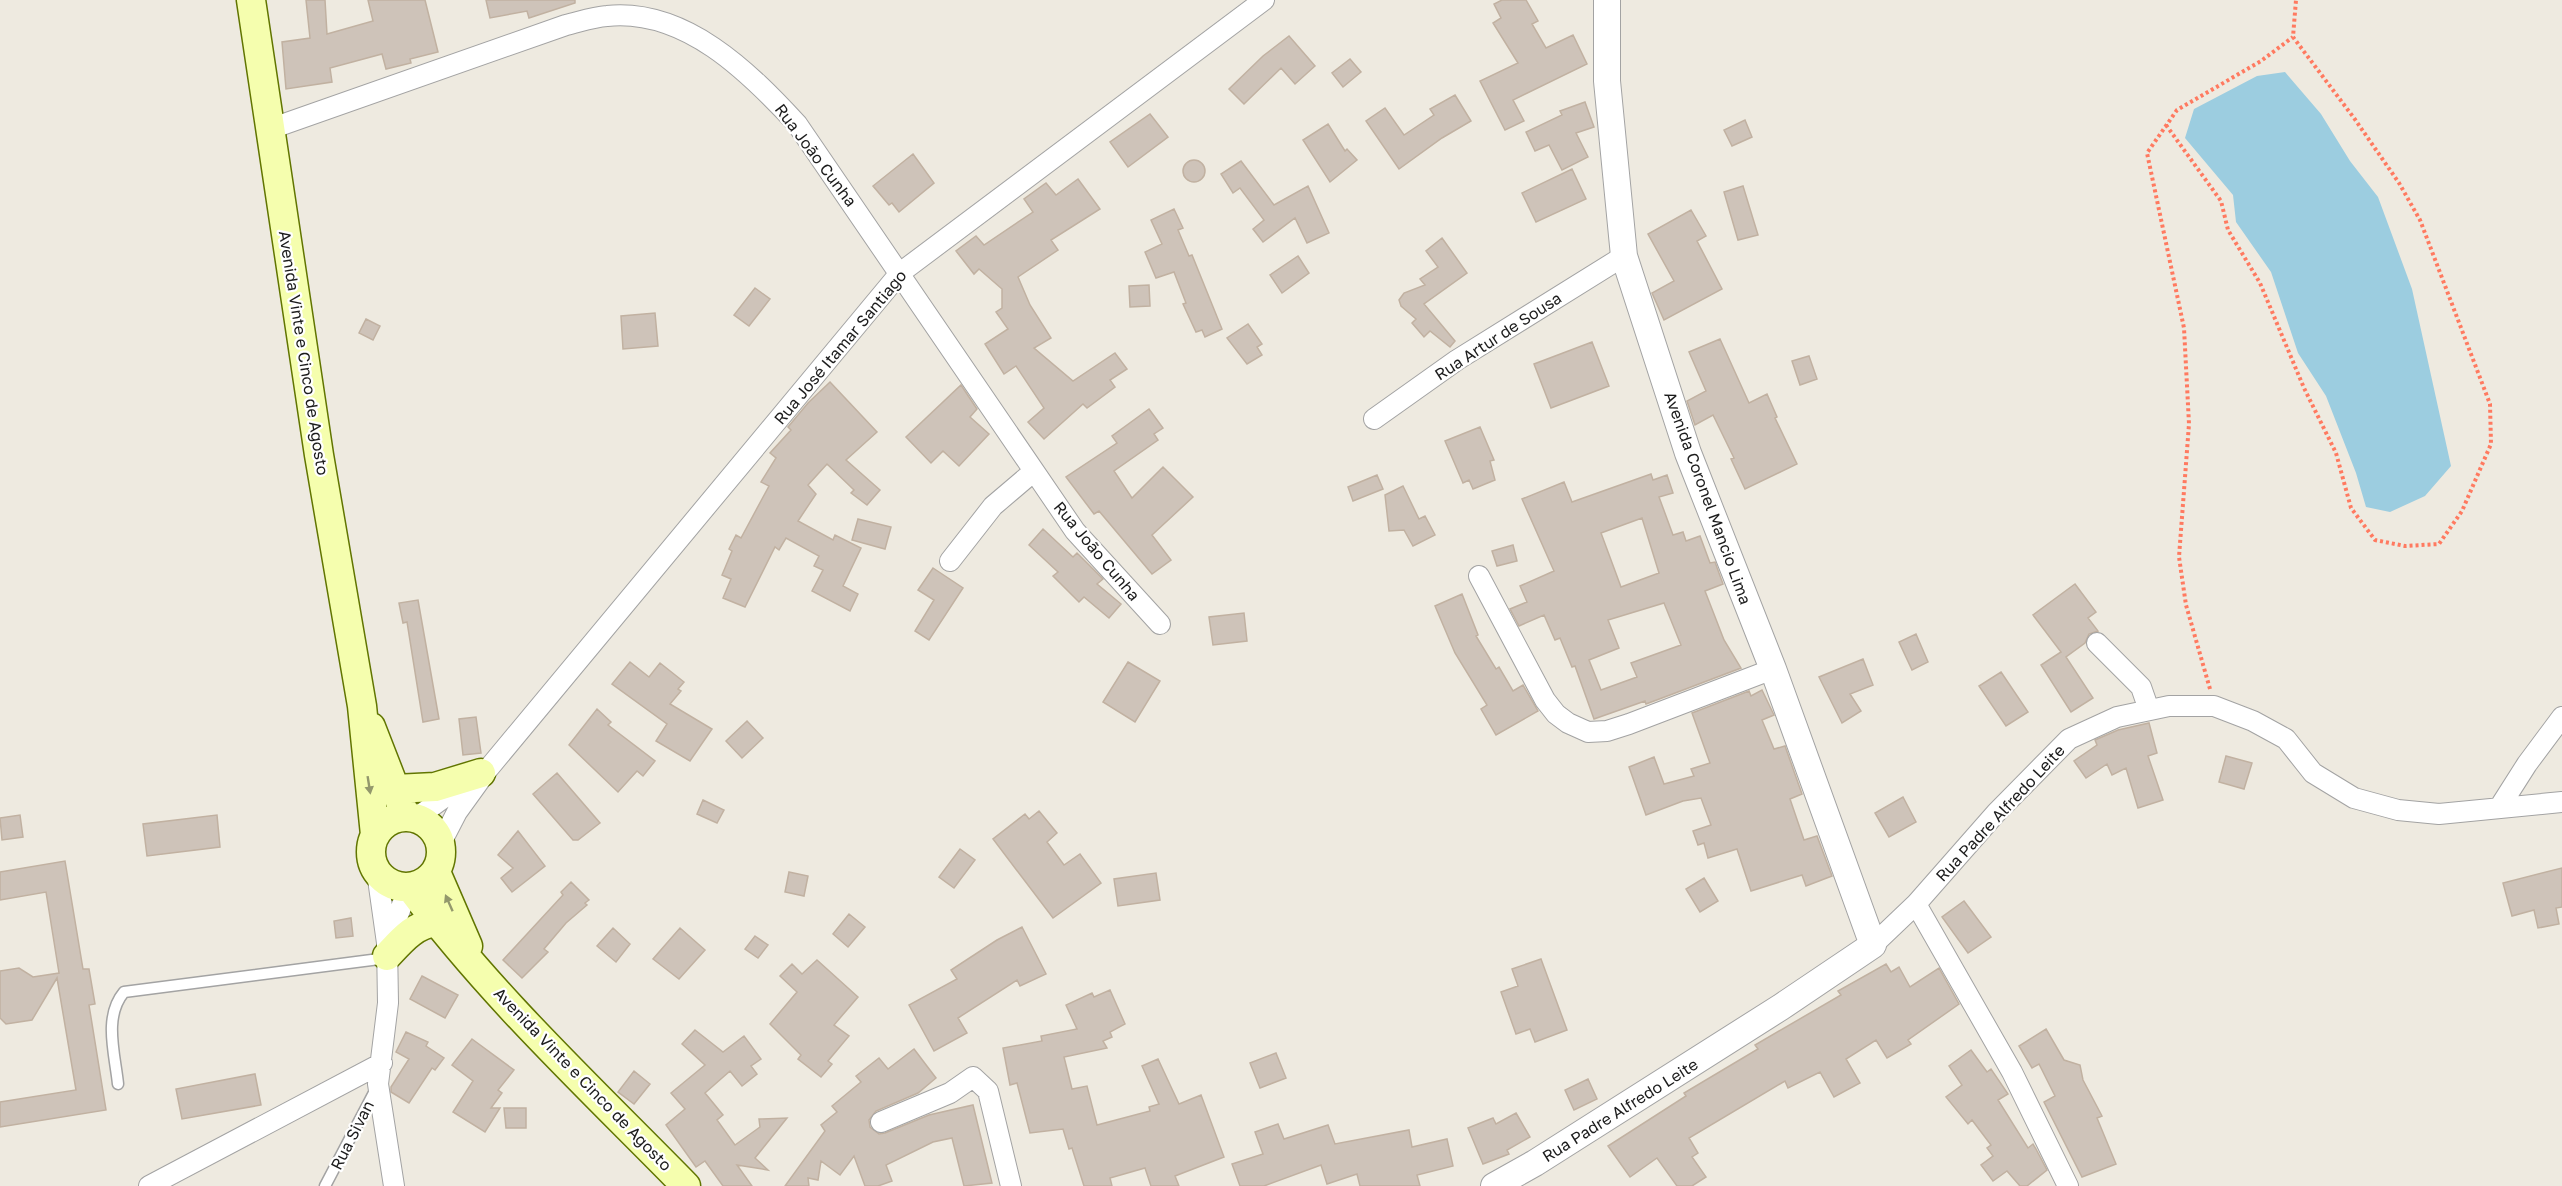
<svg xmlns="http://www.w3.org/2000/svg" width="2562" height="1186" font-family="'Golos Text',sans-serif">
<rect width="100%" height="100%" fill="#eeeae0"/>
<path fill="#9ccde0" d="M2285 72 2321 114 2350 161 2378 197 2412 289 2451 466 2425 496 2390 512 2366 507 2356 473 2326 396 2298 353 2271 272 2236 222 2233 195 2185 138 2194 109 2257 76Z"/>
<path fill="#cec3b9" stroke="#c1b1a1" stroke-width="1.5" fill-rule="evenodd" d="M306 0H325L327 34 373 21 368 0H425L438 52 410 59 411 63 386 69 382 54 330 68 332 82 286 89 282 42 310 38Z
M486 0H575V3L529 18 527 11 490 18Z
M1502 0H1526L1538 21 1532 24 1546 48 1573 35 1587 64 1513 100 1524 121 1505 130 1480 81 1518 63 1493 23 1501 18 1494 4Z
M1289 36 1315 66 1295 84 1281 68 1244 104 1229 89 1263 56Z
M1350 59 1361 72 1343 87 1332 73Z
M1455 95 1471 121 1442 138 1399 169 1366 121 1385 108 1404 135 1434 115 1430 109Z
M1585 102 1594 127 1576 133 1588 157 1562 170 1549 145 1535 151 1526 132 1562 115 1560 111Z
M1150 114 1168 137 1128 167 1110 142Z
M1745 120 1752 137 1732 146 1724 130Z
M1328 124 1345 151 1347 149 1357 160 1330 182 1303 140Z
M913 154 934 183 899 212 892 203 889 205 873 186Z
M1183 171a11 11 0 1 1 22 0a11 11 0 1 1-22 0Z
M1241 161 1274 205 1308 186 1329 233 1307 243 1295 218 1263 242 1253 229 1264 220 1240 188 1233 193 1221 174Z
M1572 169 1586 199 1536 222 1522 193Z
M1078 179 1100 209 1051 240 1058 250 1018 277 1030 305 1051 338 1034 348 1073 381 1115 353 1127 369 1110 380 1115 387 1087 408 1083 404 1044 439 1028 422 1044 408 1016 366 1004 374 985 344 1008 329 996 312 1002 308V289L979 269 974 274 956 251 976 236 984 245 1033 212 1024 199 1046 183 1056 195Z
M1743 186 1758 235 1738 240 1724 192Z
M1174 209 1183 228 1178 230 1189 256 1192 255 1222 329 1205 337 1202 330 1196 332 1183 304 1186 303 1174 272 1156 278 1145 252 1162 244 1151 220Z
M1691 210 1706 236 1697 241 1722 289 1664 320 1652 293 1674 281 1648 234Z
M1442 238 1467 273 1424 304 1455 341 1450 347 1430 331 1424 337 1412 323 1416 319 1401 306 1399 300 1404 293 1425 285 1420 279 1438 267 1426 251Z
M1298 256 1309 273 1282 293 1270 275Z
M1149 285 1150 306 1130 307 1129 286Z
M755 288 770 299 749 326 734 315Z
M655 313 658 346 623 349 621 316Z
M366 319 380 326 373 340 359 333Z
M1248 324 1262 344 1257 347 1262 355 1247 364 1227 338Z
M1720 339 1749 403 1767 394 1777 417 1775 418 1797 464 1745 489 1731 459 1734 458 1713 415 1695 425 1687 401 1706 391 1689 352Z
M1592 342 1609 386 1551 408 1534 364Z
M1809 356 1817 379 1800 385 1792 361Z
M830 382 877 432 846 460 880 490 867 505 851 493 854 490 827 464 808 485 816 494 798 521 833 540 835 535 861 548 843 586 858 594 850 611 812 591 823 570 814 566 819 556 786 538 779 550 775 547 745 607 723 598 731 579 722 575 732 551 729 549 736 535 741 538 769 486 761 482 776 458 770 453 791 430 788 427 808 403Z
M961 385 977 409 970 417 989 434 959 466 943 451 931 463 906 437Z
M1149 409 1163 428 1154 434 1158 440 1114 471 1132 498 1163 467 1193 497 1152 535 1171 560 1152 574 1099 511 1094 514 1066 477 1117 443 1112 436Z
M1480 427 1494 460 1490 461 1495 480 1473 489 1469 480 1463 483 1445 441Z
M1651 474 1653 480 1667 475 1673 493 1659 497 1673 535 1683 532 1686 541 1700 536 1710 563 1715 562 1723 584 1705 591 1724 640 1741 668 1670 695 1646 704 1645 701 1594 719 1575 666 1572 667 1560 638 1555 640 1544 615 1519 626 1510 609 1527 602 1520 586 1554 571 1522 499 1564 482 1572 502ZM1642 518 1659 573 1621 587 1601 533ZM1664 603 1681 645 1631 663 1637 677 1601 690 1589 660 1619 648 1608 620Z
M1377 475 1383 489 1353 501 1348 487Z
M1403 486 1419 519 1425 516 1435 535 1413 546 1404 530 1389 531 1385 495Z
M858 519 891 527 885 549 852 540Z
M1043 529 1073 557 1077 553 1103 579 1097 584 1121 604 1109 618 1084 597 1079 602 1053 576 1058 572 1029 545Z
M1513 545 1517 561 1497 566 1492 551Z
M933 568 963 588 929 640 915 631 934 600 918 590Z
M2075 584 2096 612 2088 618 2098 631 2089 634 2085 643 2066 657 2093 698 2071 712 2041 665 2061 652 2033 615Z
M1462 594 1478 635 1476 636 1496 669 1499 667 1513 691 1523 685 1538 711 1496 735 1481 709 1487 705 1455 653 1435 606Z
M418 600 439 719 423 722 407 622 403 623 399 603Z
M1244 613 1247 641 1213 645 1209 617Z
M1916 634 1928 662 1912 670 1899 642Z
M1863 659 1873 685 1850 694 1861 711 1842 723 1819 677Z
M630 662 649 677 660 663 684 682 678 689 681 691 670 704 712 729 690 761 656 741 667 724 612 684Z
M1128 662 1160 681 1135 722 1103 702Z
M2001 672 2028 712 2006 726 1979 686Z
M1762 690 1774 715 1762 720 1774 749 1785 746 1802 794 1790 799 1804 840 1817 836 1832 876 1806 886 1802 875 1751 891 1737 849 1708 858 1704 843 1698 845 1693 831 1711 825 1701 798 1683 801 1646 815 1629 767 1654 757 1664 784 1694 776 1691 769 1710 763 1692 713 1749 691 1751 696Z
M597 709 611 722 608 725 655 761 643 776 637 771 618 792 569 745Z
M476 717 481 753 463 755 459 719Z
M747 721 763 738 742 758 726 741Z
M2149 723 2157 753 2148 756 2163 800 2138 808 2126 768 2112 775 2107 764 2086 778 2074 761 2097 745 2095 740 2118 730Z
M2226 756 2252 763 2244 789 2219 782Z
M557 773 600 823 578 840H573L533 794Z
M1903 797 1916 822 1889 837 1875 813Z
M703 800 724 810 717 823 697 814Z
M1039 811 1057 833 1047 842 1064 865 1080 854 1101 883 1053 918 993 839 1025 814 1029 819Z
M20 815 23 837 2 840 0 818Z
M217 815 220 847 147 856 143 824Z
M518 831 545 866 512 892 501 878 513 868 498 855Z
M960 849 975 860 954 888 939 877Z
M65 861 83 969H89L95 1004 89 1005 106 1110 0 1127V1102L76 1090 57 978 32 1020 6 1024 0 1018V971L19 968 33 977 59 973 46 892 0 900V872Z
M2562 868V907L2556 908 2559 924 2538 928 2534 910 2512 916 2503 883Z
M789 872 808 876 804 896 785 892Z
M1156 873 1160 900 1118 906 1114 879Z
M1704 878 1718 901 1700 912 1686 889Z
M571 882 589 900 585 903 587 905 566 923 544 949 548 952 522 978 503 960 563 895 561 892Z
M1964 901 1991 937 1968 953 1942 917Z
M849 914 865 927 848 947 833 934Z
M351 918 353 936 336 938 334 921Z
M1022 927 1046 974 1020 986 1017 980 958 1018 967 1033 934 1051 909 1005 957 979 951 970 997 940Z
M613 928 630 944 616 962 597 946Z
M680 928 705 950 679 979 653 959Z
M755 936 768 945 758 958 745 949Z
M1541 959 1567 1030 1535 1042 1530 1029 1516 1034 1501 992 1518 986 1512 969Z
M817 960 858 997 834 1025 849 1036 828 1061 832 1064 821 1077 798 1059 801 1055 770 1024 797 992 780 976 792 964 802 974Z
M1886 964 1891 972 1899 967 1910 987 1939 968 1959 1004 1908 1040 1911 1044 1887 1058 1876 1040 1846 1059 1860 1083 1834 1097 1820 1072 1788 1088 1785 1081 1689 1138 1698 1153 1692 1157 1706 1177 1692 1186H1677L1657 1158 1630 1177 1608 1146 1686 1096 1684 1093 1758 1049 1755 1045 1841 995 1838 991Z
M422 976 458 995 445 1018 410 999Z
M1110 990 1125 1024 1110 1032 1112 1037 1103 1041 1107 1048 1064 1057 1072 1089 1087 1086 1097 1125 1150 1111 1149 1107 1159 1104 1142 1066 1158 1059 1179 1104 1201 1095 1224 1157 1175 1176 1179 1186H1151L1145 1168 1110 1178 1112 1186H1084L1072 1148 1069 1149 1063 1129 1030 1133 1017 1083 1010 1085 1003 1048 1042 1041 1041 1036 1077 1029 1066 1005 1092 993 1094 997Z
M2046 1029 2064 1060 2080 1065 2083 1080 2102 1116 2097 1118 2116 1164 2082 1177 2044 1102 2055 1096 2039 1064 2032 1068 2019 1046Z
M695 1030 723 1052 744 1036 761 1059 751 1066 757 1074 742 1086 730 1071 705 1093 723 1115 717 1120 735 1145 760 1127 759 1119 787 1118 755 1158 768 1170 737 1165 752 1186H723L705 1161 696 1167 666 1125 685 1109 671 1093 705 1065 682 1044Z
M406 1032 428 1042 426 1046 444 1058 435 1070 432 1068 409 1103 391 1092V1087L409 1059 396 1052Z
M472 1039 514 1070 498 1090 502 1093 491 1108H500L485 1132 453 1112 473 1081 452 1065Z
M914 1049 936 1078 918 1093 876 1111 869 1120 870 1127 879 1134 885 1133 929 1115 973 1105 992 1183 964 1186 952 1138 933 1142 886 1165 892 1181 878 1186H865L854 1156 840 1175 821 1161 818 1180 808 1178 809 1186H785L825 1131 821 1125 837 1112 832 1106 861 1082 856 1076 879 1058 888 1069Z
M1971 1050 1987 1072 1991 1069 2008 1094 1998 1100 2028 1148 2033 1144 2036 1149 2047 1170 2027 1186H2020L2007 1171 1993 1181 1981 1165 1993 1156 1987 1148 1991 1145 1972 1120 1968 1124 1946 1097 1962 1085 1949 1066Z
M1276 1053 1286 1078 1260 1088 1250 1063Z
M634 1071 650 1084 634 1104 618 1092Z
M255 1074 261 1105 182 1119 176 1089Z
M1588 1079 1597 1099 1574 1110 1565 1090Z
M504 1108H526V1128H506Z
M1516 1113 1530 1137 1507 1150 1509 1154 1483 1164 1468 1128 1493 1118 1496 1124Z
M1278 1124 1284 1139 1328 1125 1335 1144 1409 1130 1412 1147 1447 1139 1453 1166 1417 1175 1420 1186H1360L1357 1174 1327 1184 1321 1165 1264 1186H1240L1232 1164 1263 1154 1255 1132Z"/>
<g fill="none" stroke-linecap="round" stroke-linejoin="round">
<defs>
<path id="service" d="M118 1084C115 1054 103 1017 124 992L387 958
M325 1186 377 1087"/>
<path id="minor" d="M270 129 566 25C579 22 593 17 607 16 685 8 749 72 797 124L1075 531 1160 624
M1374 419 1457 360 1624 256
M950 561 993 506 1033 472
M1479 576 1545 700 1556 714 1568 723 1588 732 1607 731 1629 724 1773 669
M2097 643 2141 687 2149 710
M2499 808 2527 764 2562 717
M416 818 460 786
M441 843 457 812 488 769 900 273 1264 0
M377 872 387 943 388 1003 378 1084 394 1186
M1916 904 2012 1072 2068 1186
M388 941 409 887
M1873 945 1916 904 1996 813 2069 739 2117 717 2169 706H2214L2253 721 2286 739 2313 773 2354 798 2398 810 2439 814 2562 802
M881 1122 950 1093 973 1077 988 1091 1011 1186
M149 1186 382 1063"/>
<path id="tertiary" d="M1494 1186 1535 1163 1781 1007 1873 945 1773 669 1688 453 1624 256 1607 81V0"/>
<path id="secondary" d="M251 0 319 455 362 706 375 835
M371 727 406 817
M395 789 435 787 481 773
M371 852a35 35 0 1 1 70 0a35 35 0 1 1-70 0Z
M436 872 468 946
M410 887C492 997 591 1089 686 1186
M387 956C402 940 414 925 436 922"/>
</defs>
<use href="#service" stroke="#a3a3a3" stroke-width="13"/>
<use href="#minor" stroke="#a3a3a3" stroke-width="22"/>
<use href="#tertiary" stroke="#a3a3a3" stroke-width="28"/>
<use href="#secondary" stroke="#617500" stroke-width="31"/>
<path stroke="#ff7a60" stroke-width="4" stroke-dasharray="3 3" stroke-linecap="butt" d="M2166 125 2221 201 2228 230 2260 283 2304 388 2336 453 2351 508 2375 540 2405 546 2439 544 2462 511 2491 444 2490 404 2420 220 2399 183 2354 118 2293 37 2296 0
M2210 689 2186 605 2179 557 2189 424 2184 328 2147 153 2177 110 2261 61 2293 37"/>
<use href="#service" stroke="#fff" stroke-width="10"/>
<use href="#minor" stroke="#fff" stroke-width="20"/>
<use href="#tertiary" stroke="#fff" stroke-width="26"/>
<use href="#secondary" stroke="#f5feae" stroke-width="28"/>
</g>
<defs><path id="oneway-solid" d="M-6-.8H1V-3.2L6.5 0L1 3.2V.8H-6Z" transform="scale(1.5)"/></defs>
<g fill="#93986c">
<use href="#oneway-solid" transform="translate(369 785) rotate(81)"/>
<use href="#oneway-solid" transform="translate(449 903) rotate(-114)"/>
</g>
<g text-anchor="middle" dominant-baseline="central" stroke-width="4.5" stroke-linejoin="round" paint-order="stroke">
<g font-size="16" fill="#1c1c1c" stroke="#fff">
<text transform="translate(816 155) rotate(53)">Rua João Cunha</text>
<text transform="translate(1498 336) rotate(-33)">Rua Artur de Sousa</text>
<text transform="translate(840 347) rotate(-50)">Rua José Itamar Santiago</text>
<text transform="translate(304 353) rotate(81)">Avenida Vinte e Cinco de Agosto</text>
<text transform="translate(1708 498) rotate(70)">Avenida Coronel Mancio Lima</text>
<text transform="translate(1097 551) rotate(50)">Rua João Cunha</text>
<text transform="translate(2000 813) rotate(-47)">Rua Padre Alfredo Leite</text>
<text transform="translate(583 1079) rotate(46)">Avenida Vinte e Cinco de Agosto</text>
<text transform="translate(1620 1110) rotate(-32)">Rua Padre Alfredo Leite</text>
<text transform="translate(352 1135) rotate(-63)">Rua Sivan</text>
</g>
</g>
</svg>
